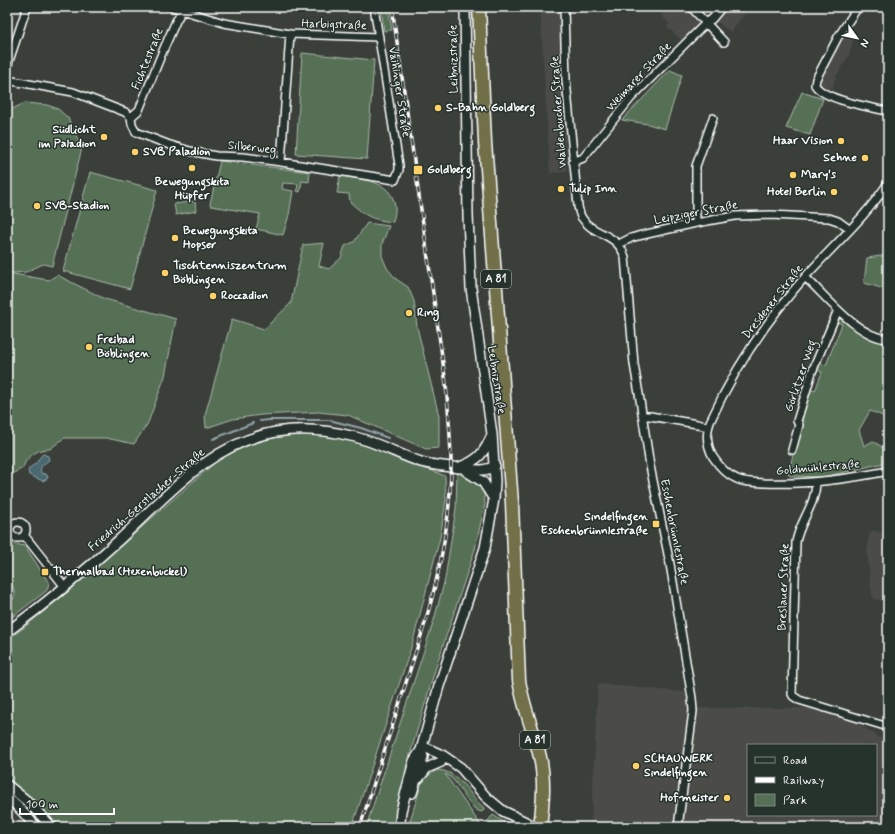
<svg xmlns="http://www.w3.org/2000/svg" width="895" height="834" font-family="Mynerve,sans-serif">
<rect width="100%" height="100%" fill="#3a3f3a"/>
<filter id="ink" filterUnits="userSpaceOnUse"><feTurbulence type="fractalNoise" baseFrequency=".025" numOctaves="2"/><feDisplacementMap in="SourceGraphic" scale="8" xChannelSelector="R" yChannelSelector="G"/><feConvolveMatrix kernelMatrix="1 2 1 2 8 2 1 2 1" color-interpolation-filters="sRGB"/></filter>
<g filter="url(#ink)">
<path fill="#4c4c47" fill-rule="evenodd" d="M540 7H559L567 172 550 173Z
M670 7H684L700 24 682 41 667 27 669 24 661 15Z
M727 7H749L731 32 717 22Z
M842 34 854 39 848 57 836 77 832 89 823 87 819 83 820 76Z
M873 530 888 535V599L883 601 873 599 870 581 867 552 869 534Z
M598 684 694 693 697 708H808L857 723 888 743V827H591ZM748 745H876V815H748Z"/>
<path fill="#567055" stroke="#aab8aa" d="M381 7H388L392 30 384 31Z
M302 53 374 60 367 159 296 154Z
M670 70 682 75 665 129 648 124 622 120Z
M802 92 823 99 810 135 786 128Z
M25 103 47 105 58 109 68 118 82 148 52 266 43 264 26 272 14 273 7 272V113L14 108Z
M220 161 310 172 309 182 302 181 300 192 297 191 298 184 283 183 282 189 293 191 289 215 283 235 256 229 260 214 211 206 210 204Z
M90 172 157 190 130 289 63 271Z
M340 176C361 180 391 179 395 206 396 211 394 217 393 222 370 219 367 217 350 202L349 194 337 193Z
M195 201 196 211 176 215 174 204Z
M367 223 389 226 382 244V256L387 268 396 279 408 287 414 301 417 327 439 416V448L426 449 348 415 318 412 261 415 233 419 206 428 205 415 232 319 264 329 291 303 303 245 324 243 319 266 329 269 341 258 345 246 354 242Z
M888 255V290L864 283 867 258Z
M7 273 49 280 57 275 105 299 176 319 165 376 148 423 134 444 106 438H64L50 449C39 448 26 456 23 468L12 474 7 479Z
M839 318C853 327 870 345 888 342V418L870 411 859 430 864 446 873 441 888 451V462L823 477 790 476 788 474 802 420 800 414 810 389 815 391 822 372 817 370 820 363 826 365 842 324 837 322V319Z
M316 432 370 445 445 476 446 500 440 538 412 645 352 827H25L35 818 22 805 36 817 43 811 7 779V639L22 629 69 591 220 458 259 440Z
M457 473 468 475 478 484 484 494 485 504 475 549 435 670 406 768 409 769 394 827H366L434 620 445 579 456 508Z
M7 540 15 544 25 546 49 583 47 590 45 592 7 621V607L13 600 15 593 13 587 7 579V555L11 553V547L7 543Z
M437 770C460 771 469 795 484 808V810L482 812C467 810 459 779 445 774L482 827 493 815 511 827H408L423 779Z"/>
<path fill="#4a6870" stroke="#92a4a9" d="M43 454 48 456 49 460C44 464 39 466 41 473L47 475 48 478 43 481 29 475C26 467 33 467 37 462 39 459 40 456 43 454Z"/>
<g fill="none" stroke-linecap="round" stroke-linejoin="round">
<path stroke="#92a4a9" stroke-width="2" d="M260 421 269 420H329L361 428 388 438
M213 439 253 423"/>
<defs>
<path id="street" d="M172 7 224 23 290 34 379 37
M564 7 566 80 578 206C579 210 579 214 582 218 593 236 617 232 625 257L634 364 640 400 650 466 670 564 692 698 693 711 678 827
M691 7 724 42
M858 7 838 37 816 79 815 85C824 100 870 107 887 111L888 109
M7 67 27 7
M7 80 73 92 125 112 131 117
M131 117 132 124 136 132 167 144 190 151 216 156 243 157 281 162 395 180 399 170V165L374 7
M131 117 139 110 162 53 176 21 184 7
M281 162 290 34
M573 162 583 158 631 98 706 23 712 19 722 7
M888 183C865 218 833 246 805 277 767 320 734 369 710 422 706 433 707 446 713 457 719 466 727 475 737 479 745 483 755 482 764 483 805 485 848 479 888 471
M696 223V166L713 118
M619 244 631 238 638 236 696 223 735 216 771 215 829 218 838 221 849 229
M805 277C827 297 857 337 888 339
M643 416H650L697 424 708 427
M792 450 799 425 797 421 812 372 838 310
M816 482C816 505 800 520 796 542L792 694 793 696 799 700 888 727
M10 530a8 8 0 1 1 16 0a8 8 0 1 1-16 0Z
M24 535 65 587"/>
<path id="secondary" d="M460 467C479 460 484 453 492 435
M466 471 483 482 494 499
M7 632C46 603 83 573 119 540 166 497 210 443 276 432 300 428 326 430 351 436 375 441 397 454 421 462 434 466 447 466 460 468 473 469 483 473 495 466
M422 746 442 755 461 768 486 797 503 811 536 827
M419 778 427 768 441 762
M7 785 27 801 52 827
M412 793 423 757 421 750
M7 797 21 810 36 827
M400 822 401 811 414 761 421 750 439 686 485 548 494 499 495 481 492 434 471 288 468 215 465 7"/>
<path id="highway" d="M479 7 485 142 512 503 519 680C523 707 534 731 540 757 545 780 543 803 540 827"/>
</defs>
<use href="#street" stroke="#fff" stroke-width="10"/>
<use href="#secondary" stroke="#fff" stroke-width="12"/>
<use href="#highway" stroke="#fff" stroke-width="15"/>
<use href="#street" stroke="#26332d" stroke-width="7"/>
<use href="#secondary" stroke="#26332d" stroke-width="9"/>
<use href="#highway" stroke="#71704a" stroke-width="12"/>
<defs>
<path id="rail" d="M360 827 425 623C440 572 451 518 451 463 451 437 448 410 446 384L392 7"/>
</defs>
<use href="#rail" stroke="#fff" stroke-width="3.5"/>
<use href="#rail" stroke="#26332d" stroke-width="2" stroke-dasharray="6" stroke-linecap="butt"/>
</g>
</g>
<g fill="#ffd166" stroke="#26332d" stroke-width="1.5">
<circle cx="438" cy="108" r="4"/>
<circle cx="104" cy="137" r="4"/>
<circle cx="841" cy="141" r="4"/>
<circle cx="135" cy="152" r="4"/>
<circle cx="865" cy="158" r="4"/>
<circle cx="192" cy="168" r="4"/>
<rect x="413" y="165" width="10" height="10" rx="2"/>
<circle cx="793" cy="175" r="4"/>
<circle cx="561" cy="189" r="4"/>
<circle cx="834" cy="192" r="4"/>
<circle cx="37" cy="206" r="4"/>
<circle cx="175" cy="238" r="4"/>
<circle cx="165" cy="273" r="4"/>
<circle cx="213" cy="296" r="4"/>
<circle cx="409" cy="313" r="4"/>
<circle cx="89" cy="347" r="4"/>
<rect x="652" y="520" width="8" height="8" rx="2"/>
<rect x="41" y="568" width="8" height="8" rx="2"/>
<circle cx="636" cy="766" r="4"/>
<circle cx="727" cy="798" r="4"/>
</g>
<g text-anchor="middle" dominant-baseline="central" stroke-width="3" stroke-linejoin="round" paint-order="stroke">
<g fill="#26332d" stroke="#bec2c0" stroke-width="1">
<rect x="481" y="270" width="30" height="18" rx="3"/>
<rect x="520" y="731" width="30" height="18" rx="3"/>
</g>
<g font-size="11" font-weight="bold" fill="#fff">
<text x="496" y="279">A 81</text>
<text x="535" y="740">A 81</text>
</g>
<g font-size="12" fill="#fff" stroke="#26332d">
<text transform="translate(334 25) rotate(2)">Harbigstraße</text>
<text transform="translate(148 59) rotate(-68)">Fichtestraße</text>
<text transform="translate(454 59) rotate(-91)">Leibnizstraße</text>
<text transform="translate(639 77) rotate(-47)">Weimarer Straße</text>
<text transform="translate(399 92) rotate(81)">Vaihinger Straße</text>
<text transform="translate(559 112) rotate(-94)">Waldenbucher Straße</text>
<text transform="translate(252 148) rotate(6)">Silberweg</text>
<text transform="translate(696 213) rotate(-11)">Leipziger Straße</text>
<text transform="translate(773 302) rotate(-52)">Dresdener Straße</text>
<text transform="translate(801 376) rotate(-71)">Görlitzer Weg</text>
<text transform="translate(496 380) rotate(81)">Leibnizstraße</text>
<text transform="translate(818 468) rotate(-5)">Goldmühlestraße</text>
<text transform="translate(147 500) rotate(-41)">Friedrich-Gerstlacher-Straße</text>
<text transform="translate(674 532) rotate(79)">Eschenbrünnlestraße</text>
<text transform="translate(784 587) rotate(-88)">Breslauer Straße</text>
</g>
<g font-size="12" font-weight="bold" fill="#fff" stroke="#26332d" text-anchor="start">
<text x="446" y="108">S-Bahn Goldberg</text>
<text x="96" y="130" text-anchor="end">Südlicht<tspan x="96" dy="14">im Paladion</tspan></text>
<text x="833" y="141" text-anchor="end">Haar Vision</text>
<text x="143" y="152">SVB Paladion</text>
<text x="857" y="158" text-anchor="end">Sehne</text>
<text x="427" y="170">Goldberg</text>
<text x="801" y="175">Mary's</text>
<text x="192" y="182" text-anchor="middle">Bewegungskita<tspan x="192" dy="14">Hüpfer</tspan></text>
<text x="569" y="189">Tulip Inn</text>
<text x="826" y="192" text-anchor="end">Hotel Berlin</text>
<text x="45" y="206">SVB-Stadion</text>
<text x="183" y="231">Bewegungskita<tspan x="183" dy="14">Hopser</tspan></text>
<text x="173" y="266">Tischtenniszentrum<tspan x="173" dy="14">Böblingen</tspan></text>
<text x="221" y="296">Roccadion</text>
<text x="417" y="313">Ring</text>
<text x="97" y="340">Freibad<tspan x="97" dy="14">Böblingen</tspan></text>
<text x="648" y="517" text-anchor="end">Sindelfingen<tspan x="648" dy="14">Eschenbrünnlestraße</tspan></text>
<text x="53" y="572">Thermalbad (Hexenbuckel)</text>
<text x="644" y="759">SCHAUWERK<tspan x="644" dy="14">Sindelfingen</tspan></text>
<text x="719" y="798" text-anchor="end">Hofmeister</text>
</g>
</g>
<rect width="895" height="834" fill="none" stroke="#26332d" stroke-width="24"/>
<rect x="12" y="12" width="871" height="810" fill="none" stroke="#fff" stroke-width="1.5" filter="url(#ink)"/>
<rect x="747" y="744" width="130" height="72" fill="#26332d" stroke="#7d8581"/>
<rect x="755" y="757" width="20" height="6" fill="#26332d" stroke="#7d8581"/>
<text x="783" y="764" font-size="12" fill="#ffffff">Road</text>
<rect x="755" y="777" width="20" height="6" fill="#ffffff" stroke="#7d8581"/>
<text x="783" y="784" font-size="12" fill="#ffffff">Railway</text>
<rect x="755" y="794" width="20" height="12" fill="#567055" stroke="#7d8581"/>
<text x="783" y="804" font-size="12" fill="#ffffff">Park</text>
<g transform="translate(857 38) rotate(123)" stroke="#26332d" stroke-width="3" paint-order="stroke">
<path d="M0-3L7 15L0 10L-7 15Z" fill="#ffffff"/>
<text y="-6" font-size="11" font-weight="bold" text-anchor="middle" fill="#ffffff">N</text>
</g>
<path d="M20 808v6h94v-6" fill="none" stroke="#ffffff" stroke-width="2"/>
<text x="26" y="808" font-size="12" fill="#ffffff" stroke="#26332d" stroke-width="3" paint-order="stroke">100 m</text>
</svg>
